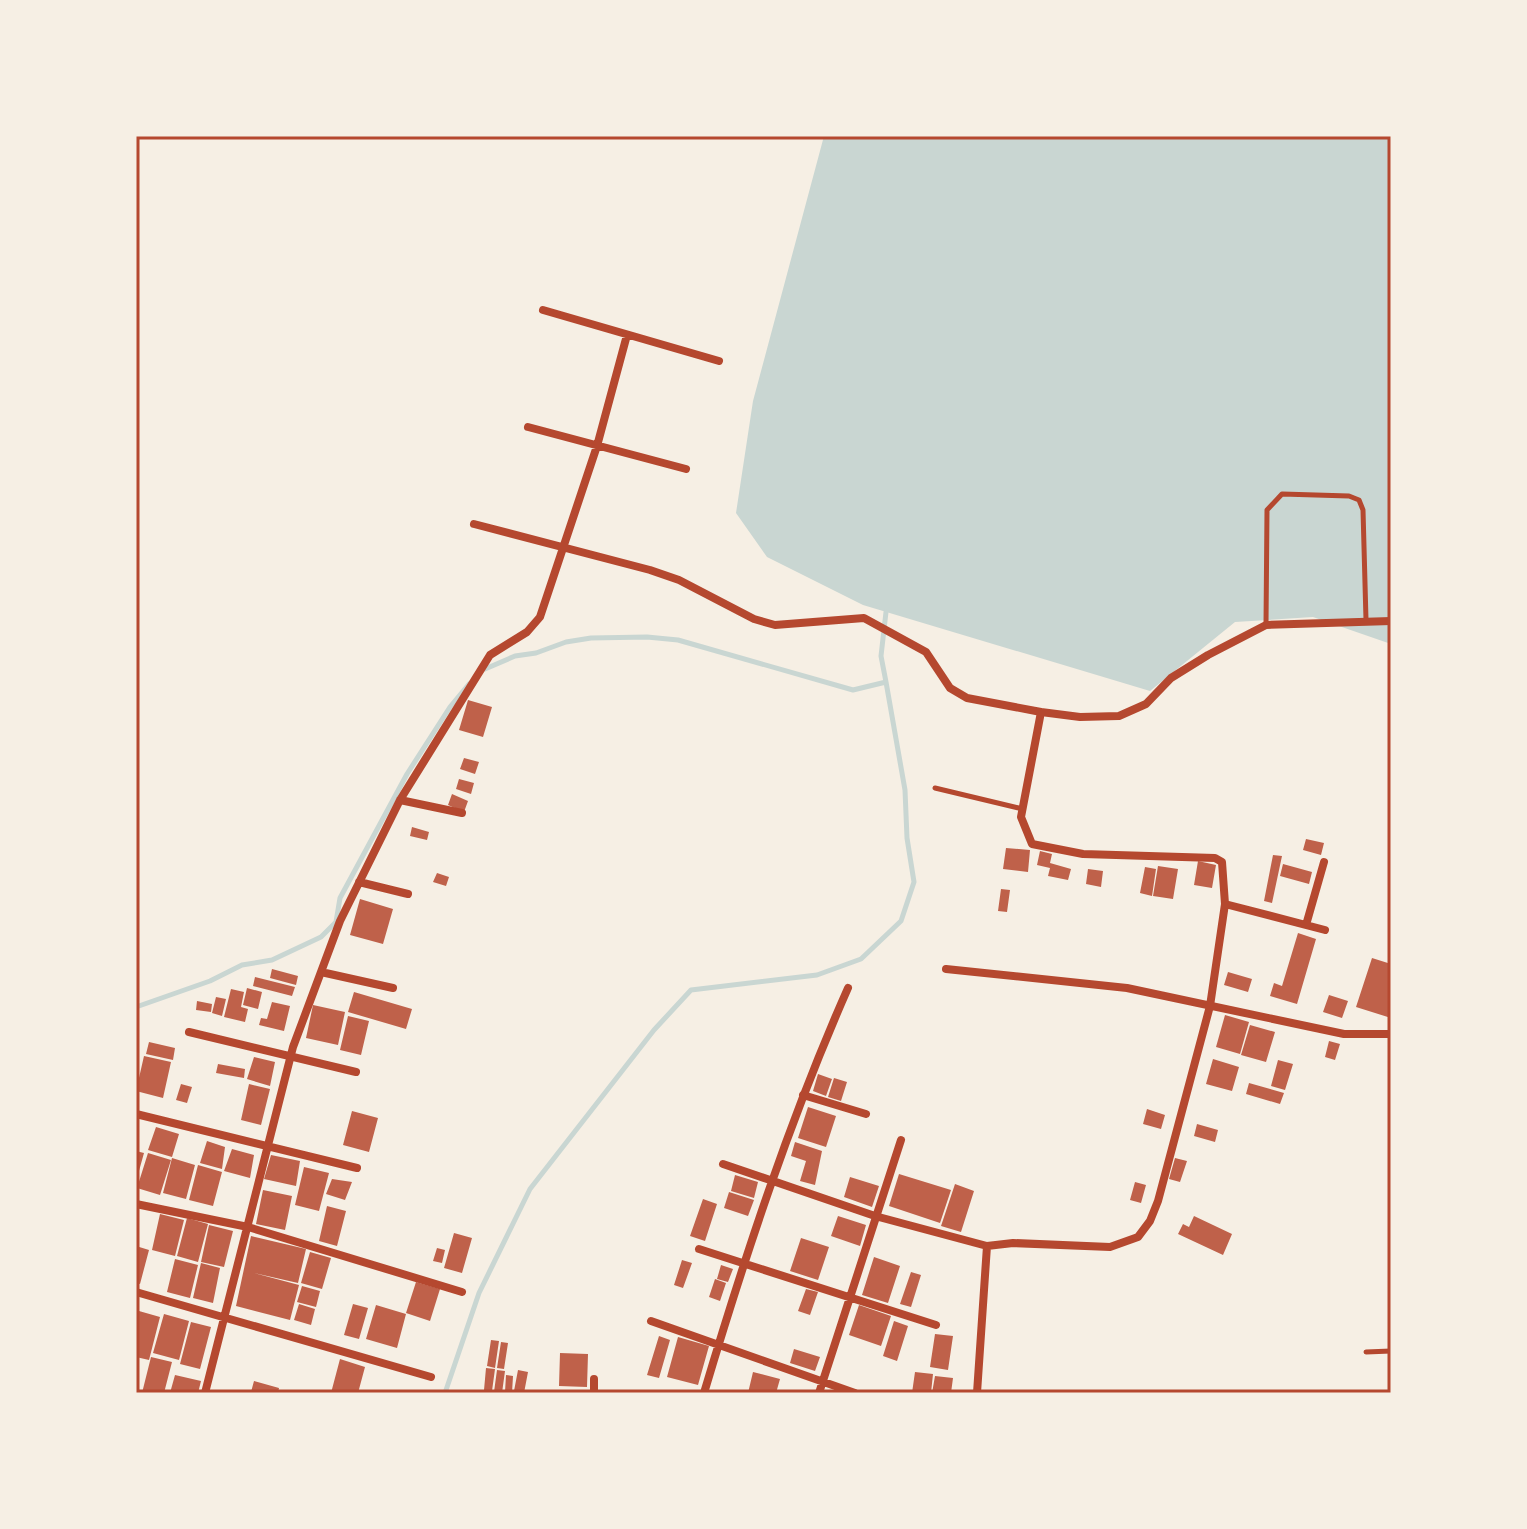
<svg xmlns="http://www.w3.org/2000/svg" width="1527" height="1529" font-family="Montserrat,sans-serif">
<rect width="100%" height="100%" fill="#f6efe4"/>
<path fill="#c9d6d2" d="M824 136H1391V644L1313 617 1235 622 1150 691 863 605 767 557 736 513 753 401Z"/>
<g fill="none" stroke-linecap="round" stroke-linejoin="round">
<path stroke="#c9d6d2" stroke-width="5" d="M485 669 515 656 536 653 566 642 591 638 647 637 678 640 853 690 886 682 881 656 886 612
M136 1007 210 981 242 965 272 960 321 937 336 922 340 898 407 774 450 707 469 684
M445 1393 479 1293 530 1189 654 1030 691 990 817 975 861 959 901 921 914 882 907 838 905 790 886 682"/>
</g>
<path fill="#bf614a" d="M468 700 492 707 483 737 459 730Z
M464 758 479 762 475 774 460 769Z
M459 779 474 783 471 794 456 789Z
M452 794 468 801 464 812 448 805Z
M412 827 429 832 427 840 410 836Z
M1306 839 1324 843 1321 855 1303 850Z
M1006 848 1030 850 1028 872 1003 869Z
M1040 851 1052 854 1050 863 1071 869 1068 880 1048 876 1050 868 1037 865Z
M1273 855 1282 856 1272 903 1264 901Z
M1198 861 1216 865 1212 888 1194 885Z
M1283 864 1312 872 1309 884 1280 876Z
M1158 866 1178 869 1173 899 1153 896Z
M1145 867 1156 869 1152 896 1140 893Z
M1088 869 1103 871 1101 887 1086 884Z
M437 873 449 877 446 886 433 882Z
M1001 889 1010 890 1007 912 998 911Z
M360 899 393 909 383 944 350 935Z
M1298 933 1316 939 1297 1004 1270 996 1274 983 1282 986Z
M1372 958 1391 964V1018L1356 1007Z
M272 969 298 976 296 985 270 978Z
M1228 972 1252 979 1248 992 1224 985Z
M255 977 295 987 292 996 253 986Z
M247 988 262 992 258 1009 243 1005Z
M231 989 244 992 241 1007 248 1009 245 1022 224 1017Z
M354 992 412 1009 406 1029 348 1012Z
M1329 995 1348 1001 1342 1018 1323 1012Z
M216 997 226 999 222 1016 212 1013Z
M197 1001 212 1004 211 1012 196 1010Z
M272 1002 290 1006 284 1031 259 1025 261 1018 267 1019Z
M313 1005 345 1012 338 1045 306 1038Z
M1225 1015 1249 1022 1240 1054 1216 1047Z
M348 1016 369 1021 361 1055 340 1050Z
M1250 1025 1275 1032 1266 1062 1241 1055Z
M1329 1041 1340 1044 1335 1060 1325 1057Z
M149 1042 175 1048 173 1060 146 1054Z
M144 1056 171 1062 163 1098 136 1091Z
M254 1057 275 1062 270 1086 247 1079Z
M1213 1059 1239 1067 1232 1091 1206 1084Z
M1278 1060 1293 1064 1285 1090 1271 1086Z
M218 1064 245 1069 244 1078 216 1073Z
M818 1074 832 1079 826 1096 813 1091Z
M834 1078 847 1082 841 1101 828 1097Z
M1249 1083 1284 1093 1280 1104 1246 1094Z
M181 1084 192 1087 187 1103 176 1100Z
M249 1084 270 1089 261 1125 241 1120Z
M808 1107 836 1116 826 1147 798 1138Z
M1147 1109 1165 1115 1161 1129 1143 1124Z
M352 1111 378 1118 369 1152 343 1145Z
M1197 1124 1218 1130 1215 1142 1194 1136Z
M156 1127 179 1134 172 1157 148 1150Z
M207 1141 225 1147 222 1169 200 1163Z
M795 1142 822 1151 815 1185 800 1181 806 1161 791 1156Z
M232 1149 254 1155 250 1178 224 1171Z
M136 1151 144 1153 137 1178H136Z
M148 1153 171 1160 160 1195 137 1188Z
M271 1155 300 1161 296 1186 264 1179Z
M172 1158 195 1165 186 1199 163 1193Z
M1175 1158 1187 1161 1180 1182 1169 1179Z
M198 1165 222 1172 213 1206 189 1200Z
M304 1167 329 1173 319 1211 295 1205Z
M899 1174 951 1190 940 1223 889 1206Z
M735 1175 758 1182 754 1198 731 1191Z
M850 1177 879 1186 872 1207 844 1197Z
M332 1179 352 1182 345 1200 326 1194Z
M1135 1182 1146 1185 1141 1203 1130 1200Z
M955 1184 974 1191 961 1232 941 1226Z
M263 1190 292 1196 285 1230 256 1224Z
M729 1192 754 1200 748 1216 724 1208Z
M703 1199 717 1204 705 1241 690 1236Z
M327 1206 346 1211 337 1246 319 1241Z
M160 1214 184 1220 175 1256 152 1250Z
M838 1216 866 1225 860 1246 831 1236Z
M1194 1216 1232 1234 1223 1255 1178 1234 1183 1224 1189 1227Z
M187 1218 208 1224 198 1262 177 1256Z
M209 1225 233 1231 224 1267 201 1262Z
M454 1233 472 1238 462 1273 444 1268Z
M251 1236 306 1249 298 1283 250 1272 299 1285 290 1320 236 1306Z
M801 1238 829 1247 818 1280 790 1271Z
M136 1246 149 1250 140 1284 136 1283Z
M437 1248 445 1250 442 1263 433 1261Z
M310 1252 331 1258 322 1289 301 1283Z
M874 1257 900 1266 888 1303 862 1295Z
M175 1259 198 1265 190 1298 167 1292Z
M682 1260 692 1263 683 1288 674 1285Z
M201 1263 220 1268 213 1303 193 1298Z
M721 1265 733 1269 728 1282 717 1279Z
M911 1272 921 1275 911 1307 900 1304Z
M715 1279 726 1283 720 1301 709 1297Z
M416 1282 440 1289 430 1321 406 1313Z
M302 1286 320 1291 316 1307 297 1302Z
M806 1289 818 1292 810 1315 798 1311Z
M299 1304 315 1309 311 1325 294 1320Z
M353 1304 368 1308 359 1339 344 1335Z
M376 1305 406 1314 397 1348 366 1339Z
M859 1305 891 1316 881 1346 849 1335Z
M139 1311 160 1317 149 1360 136 1357Z
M164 1314 189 1321 179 1360 153 1353Z
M894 1321 908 1326 897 1361 883 1356Z
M191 1322 211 1327 200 1369 180 1364Z
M935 1334 953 1336 948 1370 930 1367Z
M659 1336 670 1340 659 1378 647 1375Z
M678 1337 709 1346 698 1385 667 1377Z
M491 1340 499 1341 495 1368 487 1366Z
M501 1342 508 1343 504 1369 497 1368Z
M794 1349 820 1357 815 1371 790 1363Z
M560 1353 588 1354 587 1387 559 1386Z
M151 1357 172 1362 164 1393H142Z
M340 1359 365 1367 358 1393H331Z
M486 1368 495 1369 492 1391 484 1390Z
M497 1370 505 1371 502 1393 494 1392Z
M518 1370 528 1372 524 1393 514 1391Z
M753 1372 780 1379 776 1393H748Z
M915 1372 933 1374 931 1393H912Z
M175 1375 201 1381 198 1393H170Z
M506 1375 513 1376 512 1393 505 1392Z
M935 1376 953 1378 951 1393H932Z
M254 1381 279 1388 278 1393 251 1392Z"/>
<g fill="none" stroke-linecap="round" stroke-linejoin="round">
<path stroke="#b5482f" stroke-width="5" d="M1266 624 1267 510 1282 494 1349 496 1359 500 1363 510 1366 620
M935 788 1023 809
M1366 1352 1391 1351"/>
<path stroke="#b5482f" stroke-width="8" d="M543 310 719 361
M528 427 686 469
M474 524 650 570 679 580 754 619 775 625 864 618 926 652 950 688 967 698 1041 712 1021 817 1032 844 1083 854 1215 858 1222 862 1225 904 1210 1006 1158 1201 1150 1221 1138 1237 1110 1247 1013 1243 987 1246 875 1216 723 1164
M1041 712 1080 717 1119 716 1146 704 1171 678 1208 655 1266 625 1391 621
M400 800 462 813
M359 882 408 894
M1225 904 1325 930
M1306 925 1324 862
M946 969 1127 988 1344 1034H1391
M321 972 393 988
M189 1032 356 1072
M803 1095 866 1114
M136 1114 357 1168
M136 1204 248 1227 462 1292
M699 1249 936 1325
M136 1292 431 1377
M651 1321 855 1393
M205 1393 293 1047 340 921 400 800 490 655 527 632 540 617 597 446 627 335
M594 1393V1379
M704 1393C745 1256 790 1119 848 988
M819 1393 901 1140
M977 1393 987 1246"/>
</g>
<rect width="1527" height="1529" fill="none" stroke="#f6efe4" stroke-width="276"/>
<rect x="138" y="138" width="1251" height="1253" fill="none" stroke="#b5482f" stroke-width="3"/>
</svg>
